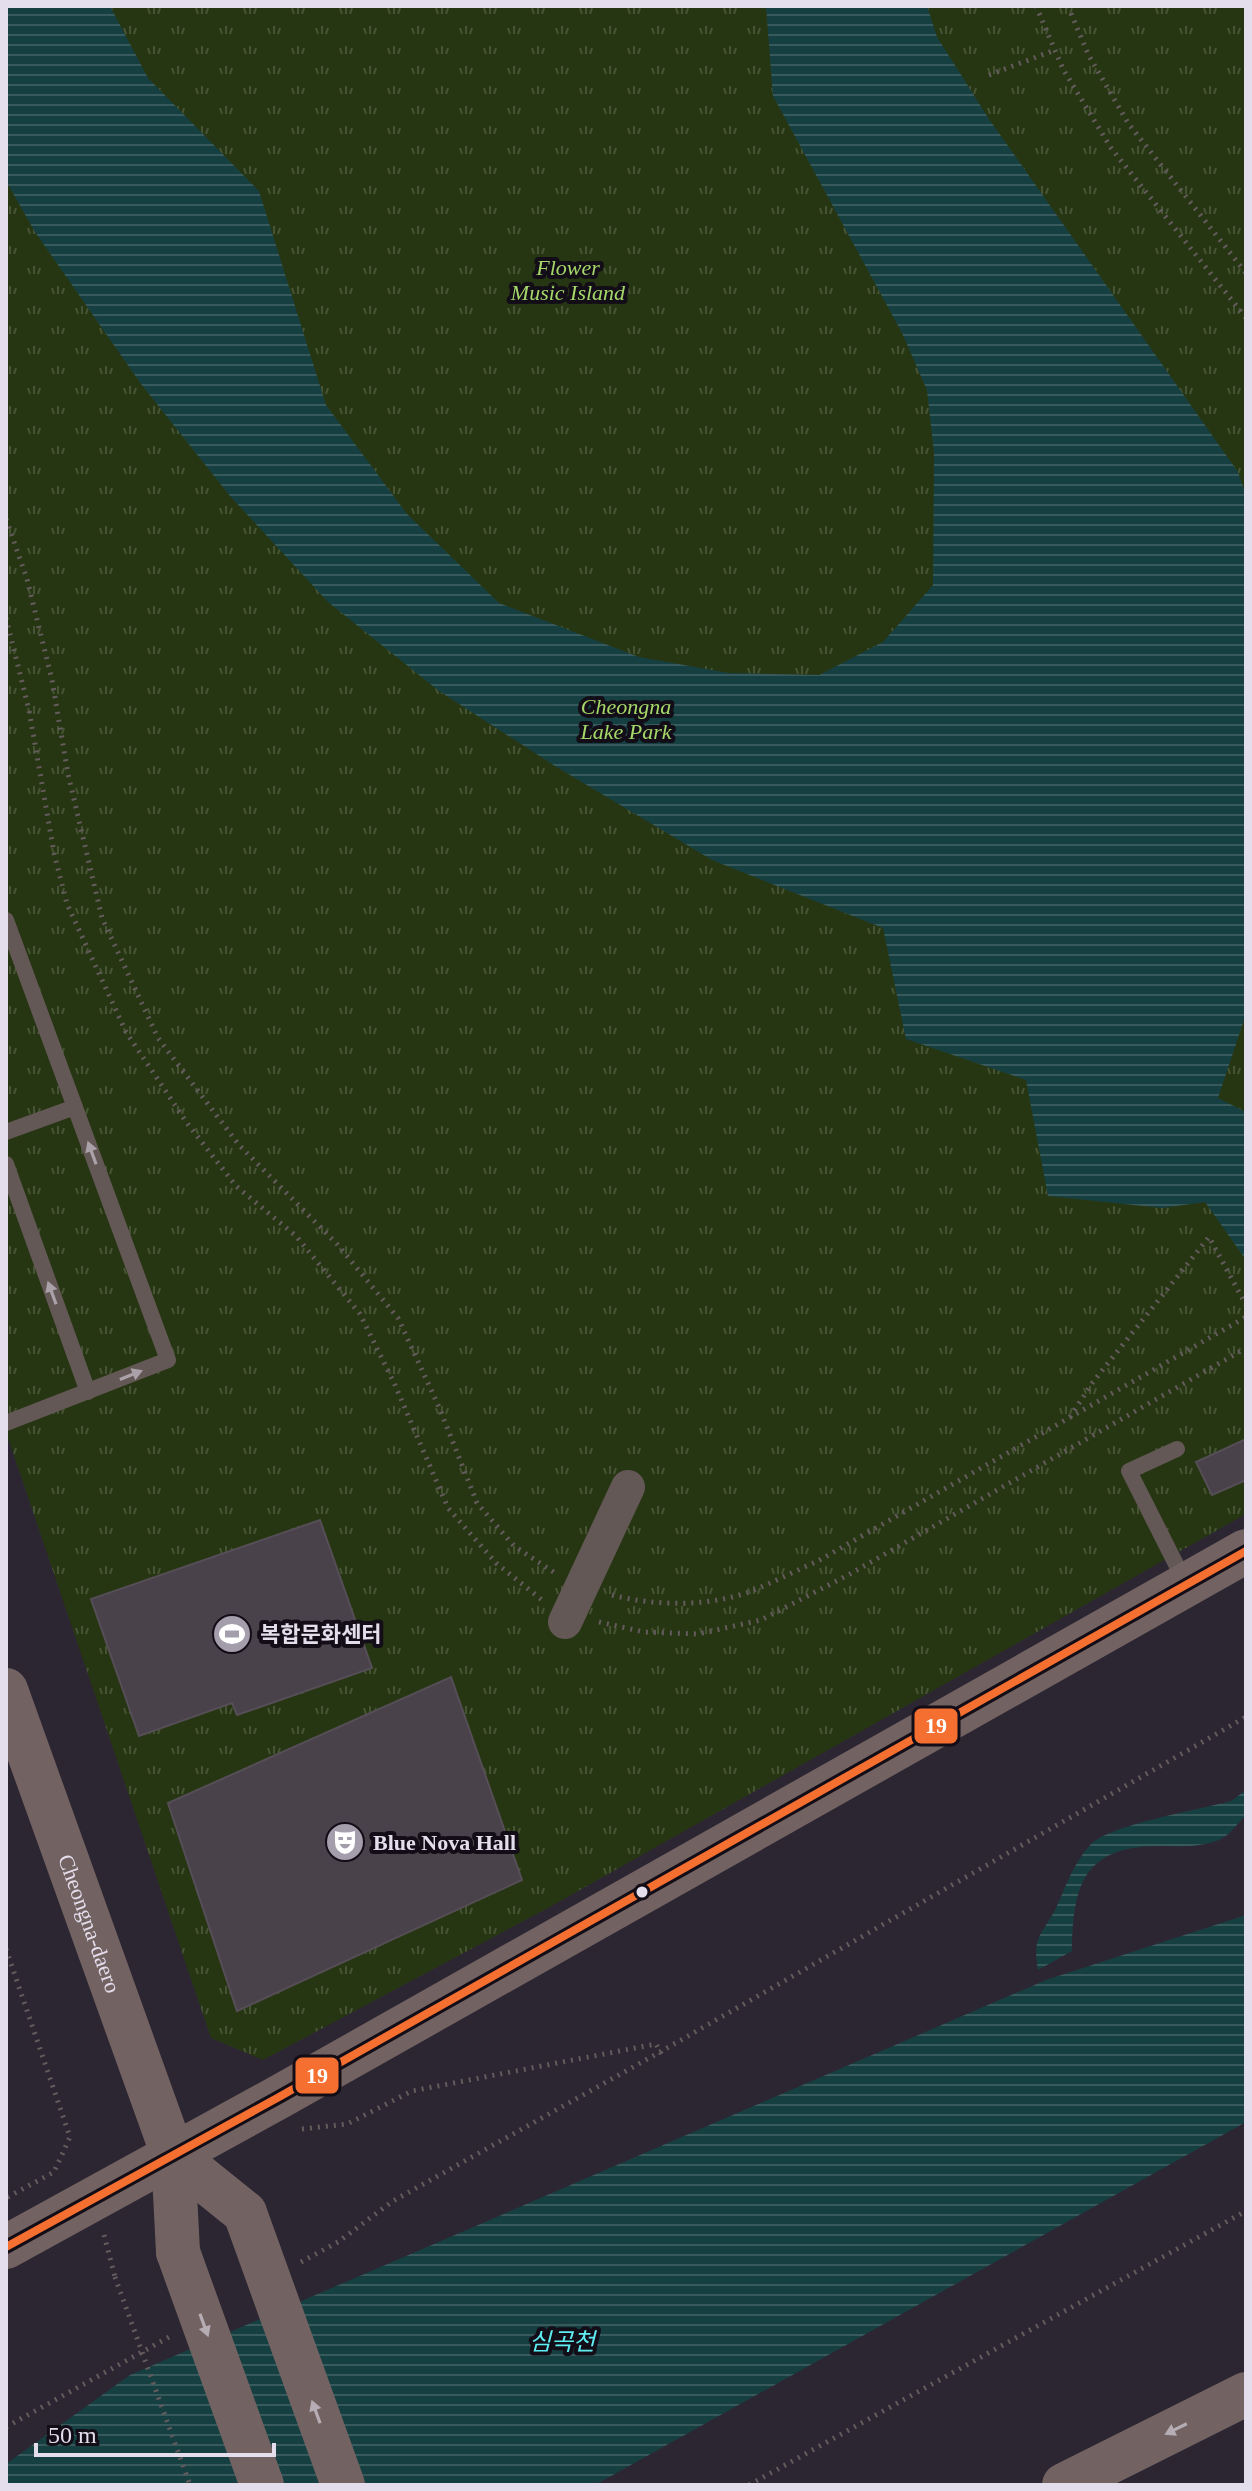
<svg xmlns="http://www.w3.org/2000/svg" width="1252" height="2491" font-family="'Times New Roman','Noto Sans KR',serif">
<defs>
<pattern id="park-tufts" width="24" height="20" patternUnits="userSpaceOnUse" patternTransform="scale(2)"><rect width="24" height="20" fill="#273612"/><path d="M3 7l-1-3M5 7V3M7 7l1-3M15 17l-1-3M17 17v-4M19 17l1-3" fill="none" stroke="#465335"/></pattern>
<pattern id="water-rules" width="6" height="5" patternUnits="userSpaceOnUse" patternTransform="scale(2)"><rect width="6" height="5" fill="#163f41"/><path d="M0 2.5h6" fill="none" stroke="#385a5d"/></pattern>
</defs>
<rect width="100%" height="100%" fill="#2c2632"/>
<path fill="url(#park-tufts)" d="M6 6H1246V1514L548 1908 263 2060 211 2038 6 1432Z"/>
<path fill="url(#water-rules)" d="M6 6H110L148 78 259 191 326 405 407 514 499 603 639 657 729 673 819 675 883 642 933 585 934 453 927 390 902 333 773 96 766 6H927L937 37 989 119 1238 472 1246 494V1014L1218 1098 1246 1112V1260L1205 1202 1162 1208 1048 1196 1026 1080 906 1039 883 928 712 860 555 766 439 691 328 602 230 496 141 384 35 232 6 181Z
M1246 1790V1815C1238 1823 1229 1836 1219 1840 1199 1848 1179 1846 1158 1846 1084 1847 1073 1884 1072 1951L1038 1970C1032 1936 1041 1937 1056 1908 1066 1886 1074 1862 1091 1844 1112 1824 1199 1810 1231 1801Z
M1246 1915V2122L595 2485H6V2464L130 2375 1046 1980Z"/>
<path fill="#49424a" stroke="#564e56" stroke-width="2" d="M1246 1439V1480L1212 1495 1196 1462Z
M320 1520 372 1668 237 1715 232 1703 139 1736 91 1599Z
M451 1677 522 1880 237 2011 168 1803Z"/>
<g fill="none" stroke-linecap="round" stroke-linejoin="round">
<path stroke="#645b5d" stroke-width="5" stroke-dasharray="2 6" stroke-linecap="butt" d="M1036 6 1063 69 1111 148 1246 318
M1068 6 1088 54 1128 123 1246 273
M989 75 1055 50
M6 519 27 579 52 680 68 774 102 918 158 1038 239 1145 337 1244 398 1318 439 1407 477 1503 514 1546 555 1573
M6 618 29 710 54 853 67 904 126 1032 187 1123 236 1186 296 1236 360 1314 395 1385 448 1508 496 1563 542 1600
M1070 1417 1093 1382 1209 1237 1246 1305
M612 1595C655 1606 706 1607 749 1592 772 1583 795 1571 818 1561L1246 1317
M599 1622 644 1632 698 1634 761 1620 850 1574 1246 1348
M6 1949 70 2137 54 2172 6 2198
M302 2129 347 2124 412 2091 656 2044 664 2059
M104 2235 115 2277
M301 2262 338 2242 393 2201 660 2052 1246 1717
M6 2427 171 2336
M749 2485 1246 2211"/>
<path stroke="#645857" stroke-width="16" d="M6 920 168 1360 6 1423
M6 1132 75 1107
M6 1164 88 1392
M1177 1449 1129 1471 1185 1582"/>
<path stroke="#645857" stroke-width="34" d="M565 1622 628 1487"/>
<g stroke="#726261" stroke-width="44">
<path id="s1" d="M6 1690 173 2155"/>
<path d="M6 2247 279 2097 1246 1551"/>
<path d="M178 2252 173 2155 245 2213"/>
<path d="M1064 2485 1246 2394"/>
</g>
<path stroke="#645b5d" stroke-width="5" stroke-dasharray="2 6" stroke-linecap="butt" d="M115 2277 190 2485"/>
<path stroke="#726261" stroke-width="44" d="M245 2213 343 2485
M178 2252 262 2485"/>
<defs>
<path id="bus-1" d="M6 2247 279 2097 1246 1551"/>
</defs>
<use href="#bus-1" stroke="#120d17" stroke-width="14"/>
<use href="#bus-1" stroke="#f46f30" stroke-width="8"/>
</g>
<defs><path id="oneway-solid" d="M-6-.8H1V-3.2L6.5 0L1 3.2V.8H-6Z" transform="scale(2)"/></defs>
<g fill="#aaa1a9">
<use href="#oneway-solid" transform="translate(92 1153) rotate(-110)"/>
<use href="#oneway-solid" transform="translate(52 1293) rotate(-110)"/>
<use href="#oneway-solid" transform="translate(131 1375) rotate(-22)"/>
</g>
<g fill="#b6acb4">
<use href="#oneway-solid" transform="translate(204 2325) rotate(70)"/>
<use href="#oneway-solid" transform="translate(316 2412) rotate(-110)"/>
<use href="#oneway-solid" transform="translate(1176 2429) rotate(154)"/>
</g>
<defs>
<symbol id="stadium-disc" viewBox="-11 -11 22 22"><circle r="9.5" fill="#a49dab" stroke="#120d17"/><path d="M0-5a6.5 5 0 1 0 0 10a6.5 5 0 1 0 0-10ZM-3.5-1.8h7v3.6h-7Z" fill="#fff"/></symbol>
<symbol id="theatre-disc" viewBox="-11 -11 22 22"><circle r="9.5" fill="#a49dab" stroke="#120d17"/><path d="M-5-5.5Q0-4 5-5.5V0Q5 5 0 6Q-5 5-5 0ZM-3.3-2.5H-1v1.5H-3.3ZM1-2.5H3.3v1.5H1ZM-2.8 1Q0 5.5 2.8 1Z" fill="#fff"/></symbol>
</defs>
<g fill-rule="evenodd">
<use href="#stadium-disc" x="210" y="1612" width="44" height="44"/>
<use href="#theatre-disc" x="323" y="1820" width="44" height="44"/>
</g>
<circle fill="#e4ddec" stroke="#120d17" stroke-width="3" cx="642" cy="1892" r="7"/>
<g text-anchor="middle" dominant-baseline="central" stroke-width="8" stroke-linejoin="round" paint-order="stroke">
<g font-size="22" font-style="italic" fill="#a6d869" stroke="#120d17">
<text x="568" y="267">Flower<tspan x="568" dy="25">Music Island</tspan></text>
<text x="626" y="706">Cheongna<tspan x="626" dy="25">Lake Park</tspan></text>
</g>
<g font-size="22" font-weight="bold" fill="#e4ddec" stroke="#120d17" text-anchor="start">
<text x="260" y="1634">복합문화센터</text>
<text x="373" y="1842">Blue Nova Hall</text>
</g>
<g font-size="22" fill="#e4ddec" stroke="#120d17">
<text stroke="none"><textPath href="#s1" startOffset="248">Cheongna-daero</textPath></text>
</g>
<g font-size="24" font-style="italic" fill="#5fedf3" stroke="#120d17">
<text x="562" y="2342">심곡천</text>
</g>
</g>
<g stroke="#120d17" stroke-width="3">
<rect x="913" y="1707" width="46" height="38" rx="8" fill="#f46f30"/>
<rect x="294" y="2056" width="46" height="39" rx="8" fill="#f46f30"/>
</g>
<g font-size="22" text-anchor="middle" font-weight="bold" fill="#fff">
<text x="936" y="1733">19</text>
<text x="317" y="2083">19</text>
</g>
<rect width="1252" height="2491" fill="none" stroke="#e4ddec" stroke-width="16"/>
<path d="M36 2443v12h238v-12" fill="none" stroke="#e4ddec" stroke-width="4"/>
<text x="48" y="2443" font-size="24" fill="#e4ddec" stroke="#120d17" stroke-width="6" paint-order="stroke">50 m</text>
</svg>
